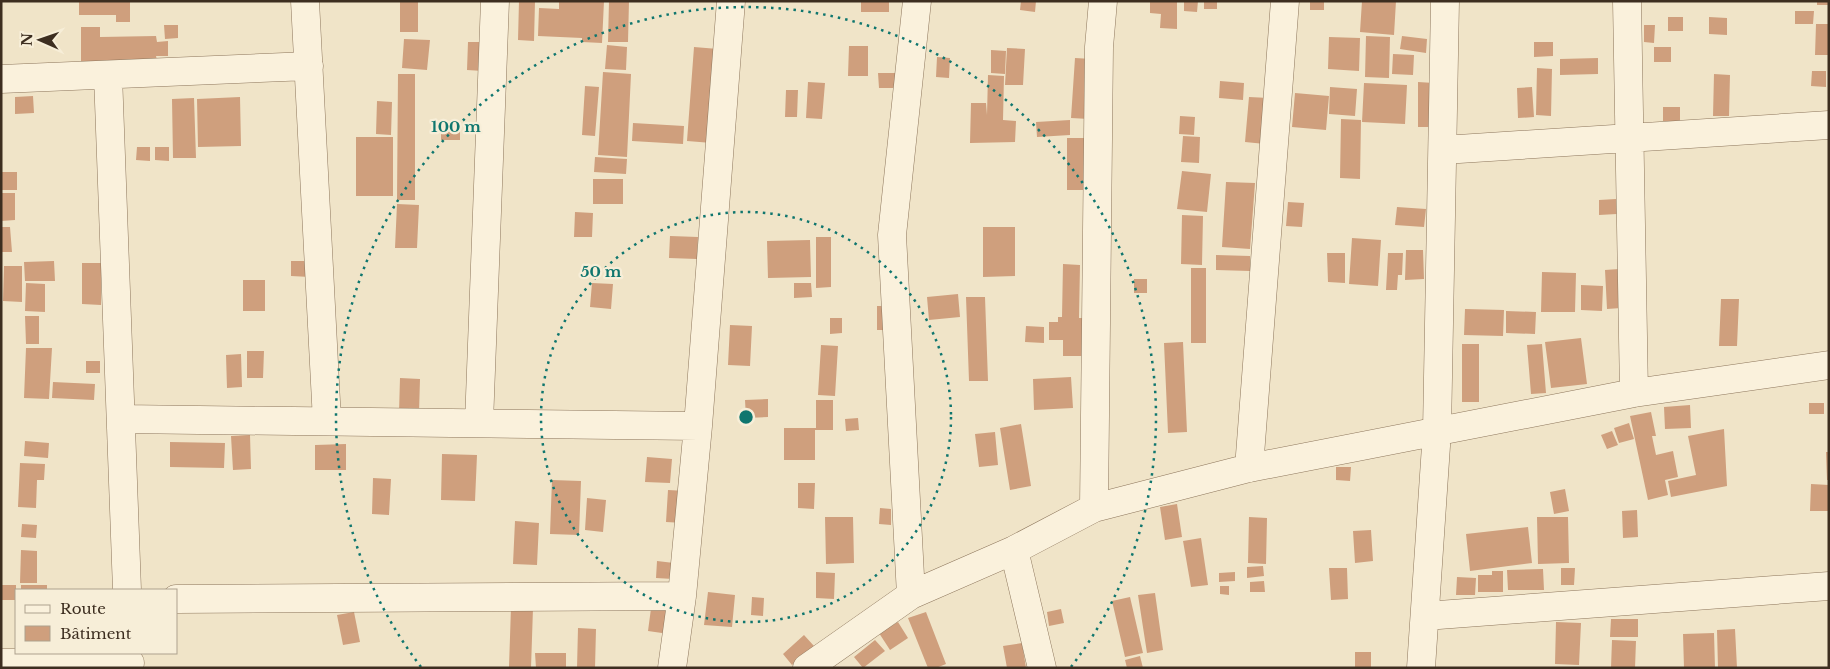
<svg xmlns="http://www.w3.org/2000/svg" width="1830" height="669" font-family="'Libre Baskerville',serif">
<rect width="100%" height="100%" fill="#f0e4c8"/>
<path fill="#cf9f7d" d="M79 1H130V22H116V15H79Z
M400 1H418V32H400Z
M519 1H535L534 41 518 40Z
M559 1H604L602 43 582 42V38L538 36 539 8 559 9Z
M609 1H629L628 42H608Z
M861 1H889V12H861Z
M1021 1H1036L1035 12 1020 10Z
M1150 1H1177V29L1160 28 1161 14 1150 13Z
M1184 1H1198L1197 12 1184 11Z
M1204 1H1217V9H1204Z
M1310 1H1324V10H1310Z
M1362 1H1396L1394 35 1360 32Z
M1817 1H1829V5H1817Z
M1795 11H1814L1813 24H1795Z
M1668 17H1683V31H1668Z
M1709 17 1727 18V35L1709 34Z
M1816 24H1829V55H1815Z
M164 25H178V38L165 39Z
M1644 25H1655L1654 43 1644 42Z
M81 27H100V37L156 36 157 42 168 41V56H156L157 60 81 62Z
M1366 36 1390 37 1389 78 1365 77Z
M1402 36 1427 39 1426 53 1400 49Z
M1329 37 1360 38 1359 71 1328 69Z
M404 39 430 40 427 70 402 68Z
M468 42H485L483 71 467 70Z
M1534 42H1553V56L1534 57Z
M607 45 627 47 626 70 605 69Z
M849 46H868V76H848Z
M694 47 718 49 712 143 687 141Z
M1654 47H1671V62H1654Z
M1007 48 1025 49 1023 85H1005Z
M991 50 1006 51 1005 74 991 73Z
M1393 54 1414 55 1413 75 1392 74Z
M937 57 950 58 949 78 936 77Z
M1075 58 1092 59 1089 119 1071 118Z
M1598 58V74L1560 75V59Z
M1537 68 1552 69 1551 116 1536 115Z
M1812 71H1826V87L1811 86Z
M603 72 631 74 627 157 598 155Z
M878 73H896V88H879Z
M398 74H415V200H397Z
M1714 74 1730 75 1729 116H1713Z
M988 75 1004 76 1003 120 1016 121 1015 142 970 143 971 103H986L987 115Z
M1220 81 1244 83 1243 100 1219 98Z
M808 82 825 83 822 119 806 118Z
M1418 82 1434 83 1433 127H1418Z
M1364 83 1407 85 1405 124 1362 122Z
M585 86 599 87 595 136 582 135Z
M1330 87 1357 89 1355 116 1329 114Z
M1532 87 1534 117 1518 118 1517 88Z
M786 90H798L797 117H785Z
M1295 93 1329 96 1326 130 1292 127Z
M33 96 34 113 15 114V97Z
M240 97 241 146 198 147 197 99Z
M1249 97 1269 98 1265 144 1245 142Z
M194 98 196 158H173L172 99Z
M377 101 392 102 391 135 376 134Z
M1663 107H1680V122L1663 121Z
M1180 116 1195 117 1194 135 1179 134Z
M1341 119 1361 120 1360 179 1340 178Z
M1070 120V135L1037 137 1036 122Z
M441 123H460V140H441Z
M633 123 684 126 683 144 632 141Z
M1183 136 1200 137 1199 163 1181 162Z
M356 137H393V196H356Z
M1067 138H1085V190H1067Z
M137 147H150V161L136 160Z
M155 147H169V161L155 160Z
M595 157 627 159 626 174 594 172Z
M1182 171 1211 174 1207 212 1177 209Z
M1 172H17V190H1Z
M593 179H623V204H593Z
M1226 182 1255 183 1250 249 1222 247Z
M1 193H15V220L1 221Z
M1616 199 1617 214 1599 215V200Z
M1288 202 1304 203 1302 227 1286 226Z
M397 204 419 205 417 248H395Z
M1397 207 1426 209 1424 227 1395 225Z
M575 212 593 213 592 237H574Z
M1182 215 1203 216 1202 265 1181 264Z
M1 227H10L12 252H1Z
M983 227H1015V276L983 277Z
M670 236 698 237 697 259 669 258Z
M816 237H831V287L816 288Z
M1352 238 1381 240 1378 286 1349 284Z
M810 240 811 277 768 278 767 241Z
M1406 250H1423L1424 279 1405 280Z
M1327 253H1345V283L1328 282Z
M1388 253H1403L1402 275H1398L1397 290H1386Z
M1216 255 1250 256V271L1216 270Z
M54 261 55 281H25L24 262Z
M291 261H311L310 277 291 276Z
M82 263H101V305L82 304Z
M1063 264 1080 265 1079 318H1083L1082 356H1063V340H1049V322H1058V317H1062Z
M4 266H22V302L3 301Z
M1191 268H1206V343H1191Z
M1619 269 1621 308 1607 309 1605 270Z
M1542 272 1576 273 1575 312H1541Z
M1134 279H1147V293H1134Z
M243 280H265V311H243Z
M26 283 45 284V312L25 311Z
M592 283 613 284 611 309 590 307Z
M794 283H811L812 297 794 298Z
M1581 285 1603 286 1602 311 1581 310Z
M958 294 960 317 929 320 927 297Z
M966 297H985L988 381H969Z
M1721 299H1739L1737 346H1719Z
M877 306H887V330H877Z
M1465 309 1504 310 1503 336 1464 335Z
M1506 311 1536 312 1535 334 1506 333Z
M25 316H39V344H26Z
M830 318H842V333L830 334Z
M730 325 752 326 750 366 728 365Z
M1026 326 1044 327V343L1025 342Z
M1581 338 1587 384 1551 388 1545 342Z
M1183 342 1187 432 1168 433 1164 343Z
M1462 344H1479V402H1462Z
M1542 344 1546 393 1531 394 1527 345Z
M821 345 838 346 835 396 818 395Z
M26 348H52L49 399 24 398Z
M247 351H264L263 378H247Z
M241 354 242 387 227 388 226 355Z
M86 361H100V373H86Z
M1071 377 1073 408 1034 410 1033 379Z
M400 378 420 379 419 413H399Z
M53 382 95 384 94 400 52 398Z
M768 399V417L746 418 745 400Z
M816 400H833V430H815V460H784V428H816Z
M1809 403H1824V414H1809Z
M1690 405 1691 428 1665 429 1664 407Z
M1651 412 1656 436H1652L1656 455 1673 451 1678 477 1665 480 1668 495 1648 500 1630 416Z
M858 418 859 430 846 431 845 419Z
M1629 423 1634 439 1619 443 1614 428Z
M1021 424 1031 486 1010 490 1000 428Z
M1724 429 1727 486 1671 497 1668 481 1696 475 1688 436Z
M1612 431 1618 445 1607 449 1601 435Z
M995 432 998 465 979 467 975 434Z
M250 435 251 469 233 470 231 436Z
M25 441 49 443 48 458 24 456Z
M170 442 225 443 224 468 170 467Z
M346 444V470H315V445Z
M1826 452H1829V480H1827Z
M442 454 477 455 475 501 441 500Z
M647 457 672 459 670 483 645 482Z
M20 463 45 464 44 480H37L36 508 18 507Z
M1336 467H1351L1350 481 1336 480Z
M373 478 391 479 389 515 372 514Z
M552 480 581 481 579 535 550 534Z
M798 483H815L814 509 798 508Z
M1811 484 1829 485V511H1810Z
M1565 489 1569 511 1554 514 1550 492Z
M668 490 686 491 684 523 666 522Z
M587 498 606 500 603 532 585 530Z
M1177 504 1182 537 1165 540 1160 507Z
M880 508 891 509V525L879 524Z
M1637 510 1638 537 1623 538 1622 511Z
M825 517H853L854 563 826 564Z
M1249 517 1267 518 1266 564 1248 563Z
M1537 517H1568L1569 563 1538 564Z
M515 521 539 523 537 565 513 564Z
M22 524 37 525 36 538 21 537Z
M1528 527 1532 563 1470 571 1466 534Z
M1371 530 1373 561 1355 563 1353 531Z
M1201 538 1208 585 1191 587 1183 541Z
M21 550 37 551V583H20Z
M657 561 674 563 673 579 656 578Z
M1263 566 1264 576 1247 578V567Z
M1329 568H1347L1348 599 1331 600Z
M1561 568H1575L1574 585H1561Z
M1543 569 1544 590H1508L1507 570Z
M1492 571H1503V592H1478V575H1492Z
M816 572 835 573 834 599 816 598Z
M1235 572V581L1219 582V573Z
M1457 577 1476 578 1475 595H1456Z
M1264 581 1265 592H1250V582Z
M1 585H16V600H1Z
M21 585H47V590H21Z
M1220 586H1229V595L1220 594Z
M708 592 735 595 732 627 704 625Z
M1155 593 1163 650 1147 653 1138 595Z
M752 597 764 598 763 616 751 615Z
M1130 597 1143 653 1125 657 1112 601Z
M652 601 673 604 669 634 648 631Z
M511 607 533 608 531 668 509 667Z
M1061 609 1064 623 1049 626 1047 612Z
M354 612 360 642 343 645 337 615Z
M926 612 946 664 936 668H928L908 618Z
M1611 619H1638V637H1610Z
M898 622 908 638 890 650 879 633Z
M1556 622 1581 623 1579 665 1555 664Z
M578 628 596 629 595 668H577Z
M1735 629 1737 668H1718L1717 630Z
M1714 633 1715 668H1684L1683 634Z
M804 635 814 646 792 665 783 654Z
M875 640 885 651 863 668 854 657Z
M1612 640 1636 641 1635 668H1611Z
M1022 643 1026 668H1007L1003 646Z
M1355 652H1371V667H1355Z
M535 653H566V668H536Z
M1140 656 1143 668H1127L1125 660Z"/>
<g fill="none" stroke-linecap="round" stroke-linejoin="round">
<defs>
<path id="street" d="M305 1 327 421
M1627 1 1634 393
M108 75 127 590
M1 79 309 66
M1443 150 1829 125
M122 419 698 426
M479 423 495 1
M1249 468 1285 1
M1094 508 1099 47 1103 1
M1014 550 1042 668
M911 595 892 235 917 1
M176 599 682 596
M1425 616 1829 586
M1 663H130
M672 668 682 596 698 426 731 1
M807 668 911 595 1014 550 1094 508 1249 468 1634 393 1829 365
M1421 668 1437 431 1445 1"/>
</defs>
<use href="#street" stroke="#8d765c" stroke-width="29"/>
<use href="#street" stroke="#faf1dc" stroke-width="28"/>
</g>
<g fill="none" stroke="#0f766e" stroke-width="2.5" stroke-dasharray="2.5 5">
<circle cx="746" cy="417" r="205"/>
<path d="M421 667A410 410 0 1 1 1071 667"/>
</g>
<circle cx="746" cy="417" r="8" fill="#0f766e" stroke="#f7eed8" stroke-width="2.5"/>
<g font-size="15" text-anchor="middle" font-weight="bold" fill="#0f766e" stroke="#f7eed8" stroke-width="4.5" stroke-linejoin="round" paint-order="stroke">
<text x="456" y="132">100 m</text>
<text x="601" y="277">50 m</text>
</g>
<rect width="1830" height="669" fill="none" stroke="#3d2e20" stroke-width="5"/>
<rect x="15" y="589" width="162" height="65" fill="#f7eed8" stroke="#ada18e"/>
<rect x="25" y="605" width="25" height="8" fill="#faf1dc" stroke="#ada18e"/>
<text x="60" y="614" font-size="15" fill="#3d2e20">Route</text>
<rect x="25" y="626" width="25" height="15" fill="#cf9f7d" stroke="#ada18e"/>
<text x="60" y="639" font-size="15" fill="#3d2e20">Bâtiment</text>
<g transform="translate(40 40) rotate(272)" stroke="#f7eed8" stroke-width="4" paint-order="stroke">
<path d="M0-4L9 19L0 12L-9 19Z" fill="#3d2e20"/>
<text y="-8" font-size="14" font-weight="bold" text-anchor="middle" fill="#3d2e20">N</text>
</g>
</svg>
